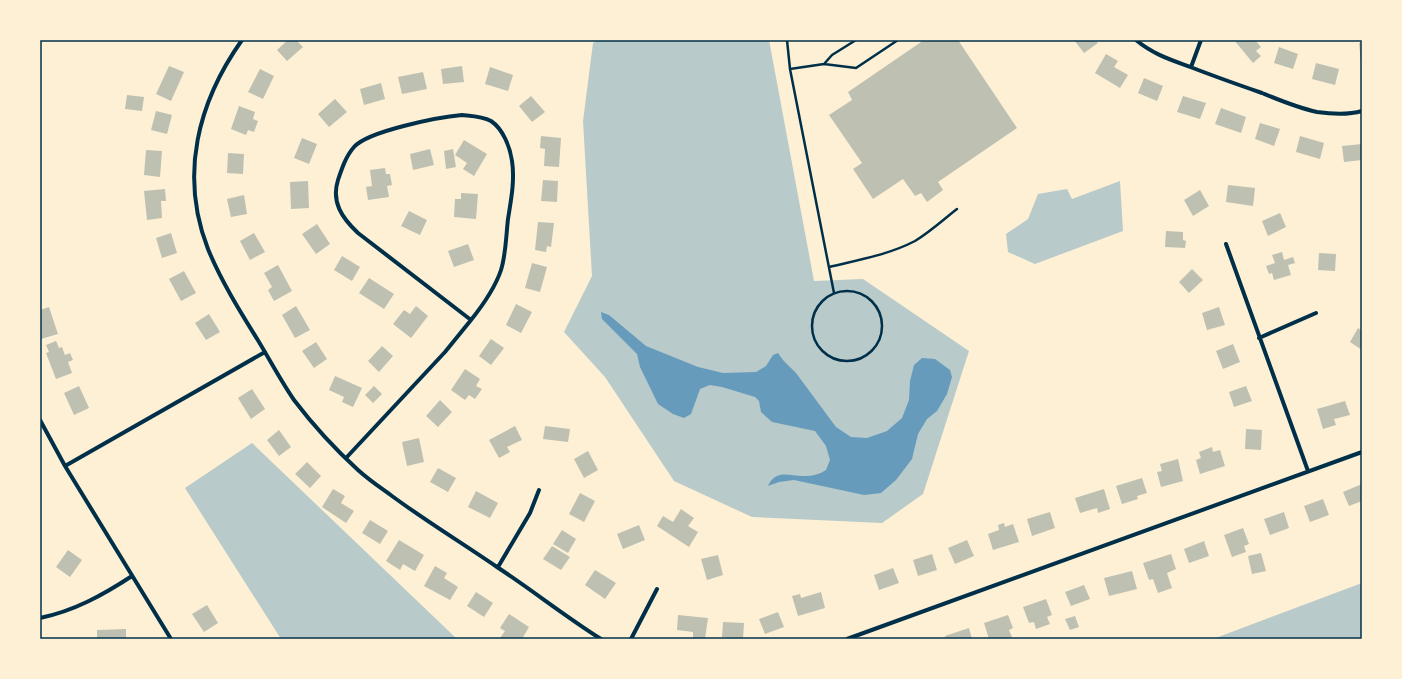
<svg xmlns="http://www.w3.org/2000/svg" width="1402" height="679" font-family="'Golos Text',sans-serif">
<rect width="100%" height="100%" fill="#fdf0d5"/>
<path fill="#b9caca" d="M598 40H769L814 281 863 279 969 351 923 494 882 523 752 517 674 481 605 377 564 332 592 276 583 121 593 43Z
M1120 181 1123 231 1035 264 1008 252 1006 234 1028 219 1038 194 1067 189 1072 199Z
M252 443 457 639H281L185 488Z
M1362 583V639H1213Z"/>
<path fill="#669bbc" d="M601 312 609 315 646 346 698 367 723 373 756 372 766 366 773 355 778 353 783 360 796 373 836 427 851 437 867 438 887 431 902 418 909 400 910 381 914 365 922 358 935 359 950 370 952 377 947 394 937 411 927 419 918 434 912 459 896 480 881 493 864 495 794 480 779 482 768 486C776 468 791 477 805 476 813 476 820 474 826 470L830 460 826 446 815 431 772 422 761 412 759 401 755 397 722 387 710 385 700 389 691 414 684 418 673 414 658 404 640 367 637 354 602 319Z"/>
<path fill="#bec0b2" d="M288 40H296L303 47 287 61 277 50Z
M924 40H958L1017 128 938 182 943 190 927 202 921 193 915 196 903 179 873 199 853 169 862 163 829 115 852 100 848 92Z
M1074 40H1095L1098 43 1084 53Z
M1234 40H1255L1261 47 1256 51 1261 56 1253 63Z
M1359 43H1362V62H1361Z
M1279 47 1298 54 1293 69 1274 63Z
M1106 54 1118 61 1114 67 1128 75 1120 88 1095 73Z
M1316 63 1339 69 1335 85 1312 79Z
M169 66 184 72 171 101 156 94Z
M462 66 464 82 443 84 441 69Z
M490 67 513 75 508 91 485 84Z
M260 69 274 76 263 99 248 92Z
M423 72 427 89 402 94 398 77Z
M1144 78 1163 86 1157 101 1138 93Z
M381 83 385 99 364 105 360 89Z
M127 95 144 97 142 111 125 109Z
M531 96 545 112 532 122 519 106Z
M1183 96 1206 103 1200 119 1177 112Z
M335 99 347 112 329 127 318 114Z
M239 106 255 112 253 119 258 121 254 132 248 130 246 135 231 129Z
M1221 108 1246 117 1241 133 1215 124Z
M156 111 172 115 167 134 151 130Z
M1260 123 1280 129 1274 146 1255 139Z
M541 136 561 138 559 167 544 166 545 149 540 148Z
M1300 136 1324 143 1320 159 1296 152Z
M302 138 317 144 309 164 294 158Z
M464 140 487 154 474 176 463 169 467 163 455 155Z
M1362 144V160L1344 162 1342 146Z
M430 149 434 165 413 170 410 154Z
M453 149 456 167 446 169 444 151Z
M146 150 162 151 160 177 144 175Z
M228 153 244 154 243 174 227 173Z
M385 168 386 174H390L392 185 387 186 389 197 368 200 366 187 372 186 370 170Z
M543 180 558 181 557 202 541 201Z
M308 181 309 208 291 209 290 182Z
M1228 185 1255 188 1253 206 1226 202Z
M165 189 166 201H161L162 218 147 220 144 191Z
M1200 190 1209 206 1193 216 1184 200Z
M461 193 478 194 476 219 454 217 455 199H461Z
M244 195 247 214 231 217 227 199Z
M409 211 427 220 420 235 401 226Z
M1280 213 1286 227 1268 236 1262 221Z
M538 222 554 223 551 247 547 246 546 252 535 250Z
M317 224 330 244 316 254 302 234Z
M1166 231 1183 232V240L1186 241 1185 248 1165 247Z
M171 233 177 253 162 258 156 238Z
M254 233 265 252 250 260 240 241Z
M468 244 474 260 454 267 448 251Z
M1282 252 1284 260 1293 257 1295 263 1288 265 1291 275 1274 280 1272 273 1269 274 1266 266 1275 263 1272 255Z
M1319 253 1336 254 1335 271 1318 270Z
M342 256 360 267 352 281 334 270Z
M532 263 547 267 540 292 525 288Z
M278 265 292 291 274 301 268 290 272 287 264 273Z
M1192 269 1203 280 1189 293 1179 282Z
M184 271 196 293 181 301 169 279Z
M369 278 394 294 384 309 359 293Z
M516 304 532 312 521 333 506 325Z
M296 306 310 330 295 338 282 315Z
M416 306 428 316 411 338 393 324 404 310 410 314Z
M49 307 58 334 41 339 40 335V310Z
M1219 307 1225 325 1207 330 1202 313Z
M209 314 220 332 206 340 195 323Z
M1358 328 1362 331V350L1350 342Z
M491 339 504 348 491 365 479 356Z
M56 341 59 348 62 347 65 355 70 353 73 360 68 362 72 373 56 379 46 353 49 352 46 345Z
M316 342 327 359 314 368 302 351Z
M1233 344 1240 362 1223 369 1216 351Z
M382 346 393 356 379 372 368 361Z
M465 369 480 379 476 386 482 389 475 399 469 395 465 400 451 390Z
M335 376 362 388 353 407 342 402 344 397 329 390Z
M79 386 89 408 74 415 64 393Z
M374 386 382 394 373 403 365 395Z
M1246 386 1252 401 1234 407 1229 392Z
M252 389 265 409 251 419 238 398Z
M440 400 452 412 438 427 426 416Z
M1345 401 1350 415 1334 419 1336 425 1323 429 1317 409Z
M515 426 522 440 507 447 510 452 499 458 489 440Z
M545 426 570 429 568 442 543 439Z
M1246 429 1262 430 1261 450 1245 449Z
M279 430 291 447 279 456 267 440Z
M419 438 424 462 407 466 402 442Z
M1212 447 1213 452 1220 450 1225 466 1200 474 1196 460 1201 458 1199 452Z
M588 451 598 470 584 478 574 459Z
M1178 459 1183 481 1161 487 1157 472 1162 471 1160 464Z
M307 462 321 476 310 488 295 474Z
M438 468 456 478 448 492 430 482Z
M1142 478 1147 493 1137 496 1138 499 1122 504 1116 486Z
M1362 484V501L1349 506 1343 492Z
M333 489 345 496 341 503 354 511 346 523 322 507Z
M1104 489 1110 509 1098 513 1097 508 1080 513 1075 498Z
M476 491 498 503 490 518 468 507Z
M580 493 595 501 584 522 569 514Z
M1323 499 1329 515 1310 522 1304 506Z
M681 509 694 518 688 526 698 532 689 547 657 526 663 516 673 522Z
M1050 512 1055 528 1032 536 1027 519Z
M1284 512 1289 528 1270 535 1264 519Z
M370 520 388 531 380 544 362 533Z
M1004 523 1005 527 1013 524 1019 542 993 550 988 534 999 530 998 525Z
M639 525 645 540 623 549 617 534Z
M1243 528 1249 544 1244 546 1246 552 1232 557 1224 535Z
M562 530 576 539 568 553 553 544Z
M399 540 424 555 415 571 403 564 400 570 386 561Z
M967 540 974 556 955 564 948 548Z
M1204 541 1209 556 1189 563 1184 549Z
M552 546 570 557 561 570 543 559Z
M68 550 82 560 70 577 56 567Z
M1261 553 1266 571 1252 574 1248 556Z
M932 554 937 570 918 576 913 560Z
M1171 554 1176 569 1167 573 1172 588 1158 593 1153 579 1149 580 1143 563Z
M718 555 723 575 707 580 701 559Z
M435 566 447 573 444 578 458 587 450 600 424 586Z
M893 568 899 583 879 590 874 575Z
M595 570 616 583 605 599 585 585Z
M1132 571 1137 589 1109 596 1104 578Z
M1084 585 1090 599 1071 606 1065 592Z
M476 592 493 603 484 617 467 606Z
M821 592 825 608 798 616 792 596 800 594 801 598Z
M1046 599 1052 615 1047 617 1050 624 1036 629 1034 622 1029 623 1023 607Z
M207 605 218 623 204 632 192 614Z
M778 612 784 627 765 634 759 619Z
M509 614 529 627 522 639 500 638 505 631 500 628Z
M678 615 708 618 705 639 693 638V632L677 630Z
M1008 615 1013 628 1009 630 1012 637 1005 639H989L984 623Z
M1075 616 1079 627 1070 630 1065 619Z
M723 622 744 623 743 639 722 637Z
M969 628 972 639H946L945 636Z
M126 629V639H97V630Z"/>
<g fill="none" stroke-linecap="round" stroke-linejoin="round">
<path stroke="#003049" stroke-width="2.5" d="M787 40 790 69 834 293
M824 64 832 55 856 40
M790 69 824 64 856 68 898 40
M829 267C858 260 888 255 915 241 930 232 944 219 957 209
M812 326a35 35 0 1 1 70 0a35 35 0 1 1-70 0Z"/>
<path stroke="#003049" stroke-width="4" d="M242 40C198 102 179 175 208 249 221 281 241 313 259 342 271 362 281 381 294 400 313 425 335 449 358 470 369 480 381 488 392 496 426 521 462 543 497 567 532 590 566 617 601 639
M1136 40C1154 55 1172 60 1193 68 1216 77 1239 85 1262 93 1279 100 1298 108 1317 112 1331 114 1348 115 1362 111
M1191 67 1201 40
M462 115C472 116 482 116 491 121 503 129 510 147 512 161 515 180 511 200 508 219 506 236 506 254 501 270 495 288 483 305 471 320L358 233C342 218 331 202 338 180 342 168 346 156 354 147 368 131 439 117 462 115Z
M1226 244 1308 471
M1259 338 1316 313
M40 420 65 466 171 639
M346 458 445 352 471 320
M65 466 265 352
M498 567 530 513 539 490
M40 618C74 611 103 595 132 576
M631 639 657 589
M847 639 1362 452"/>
</g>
<rect width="1402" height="679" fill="none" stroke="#fdf0d5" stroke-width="82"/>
<rect x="41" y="41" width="1320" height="597" fill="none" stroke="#003049" stroke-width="1.5"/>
</svg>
